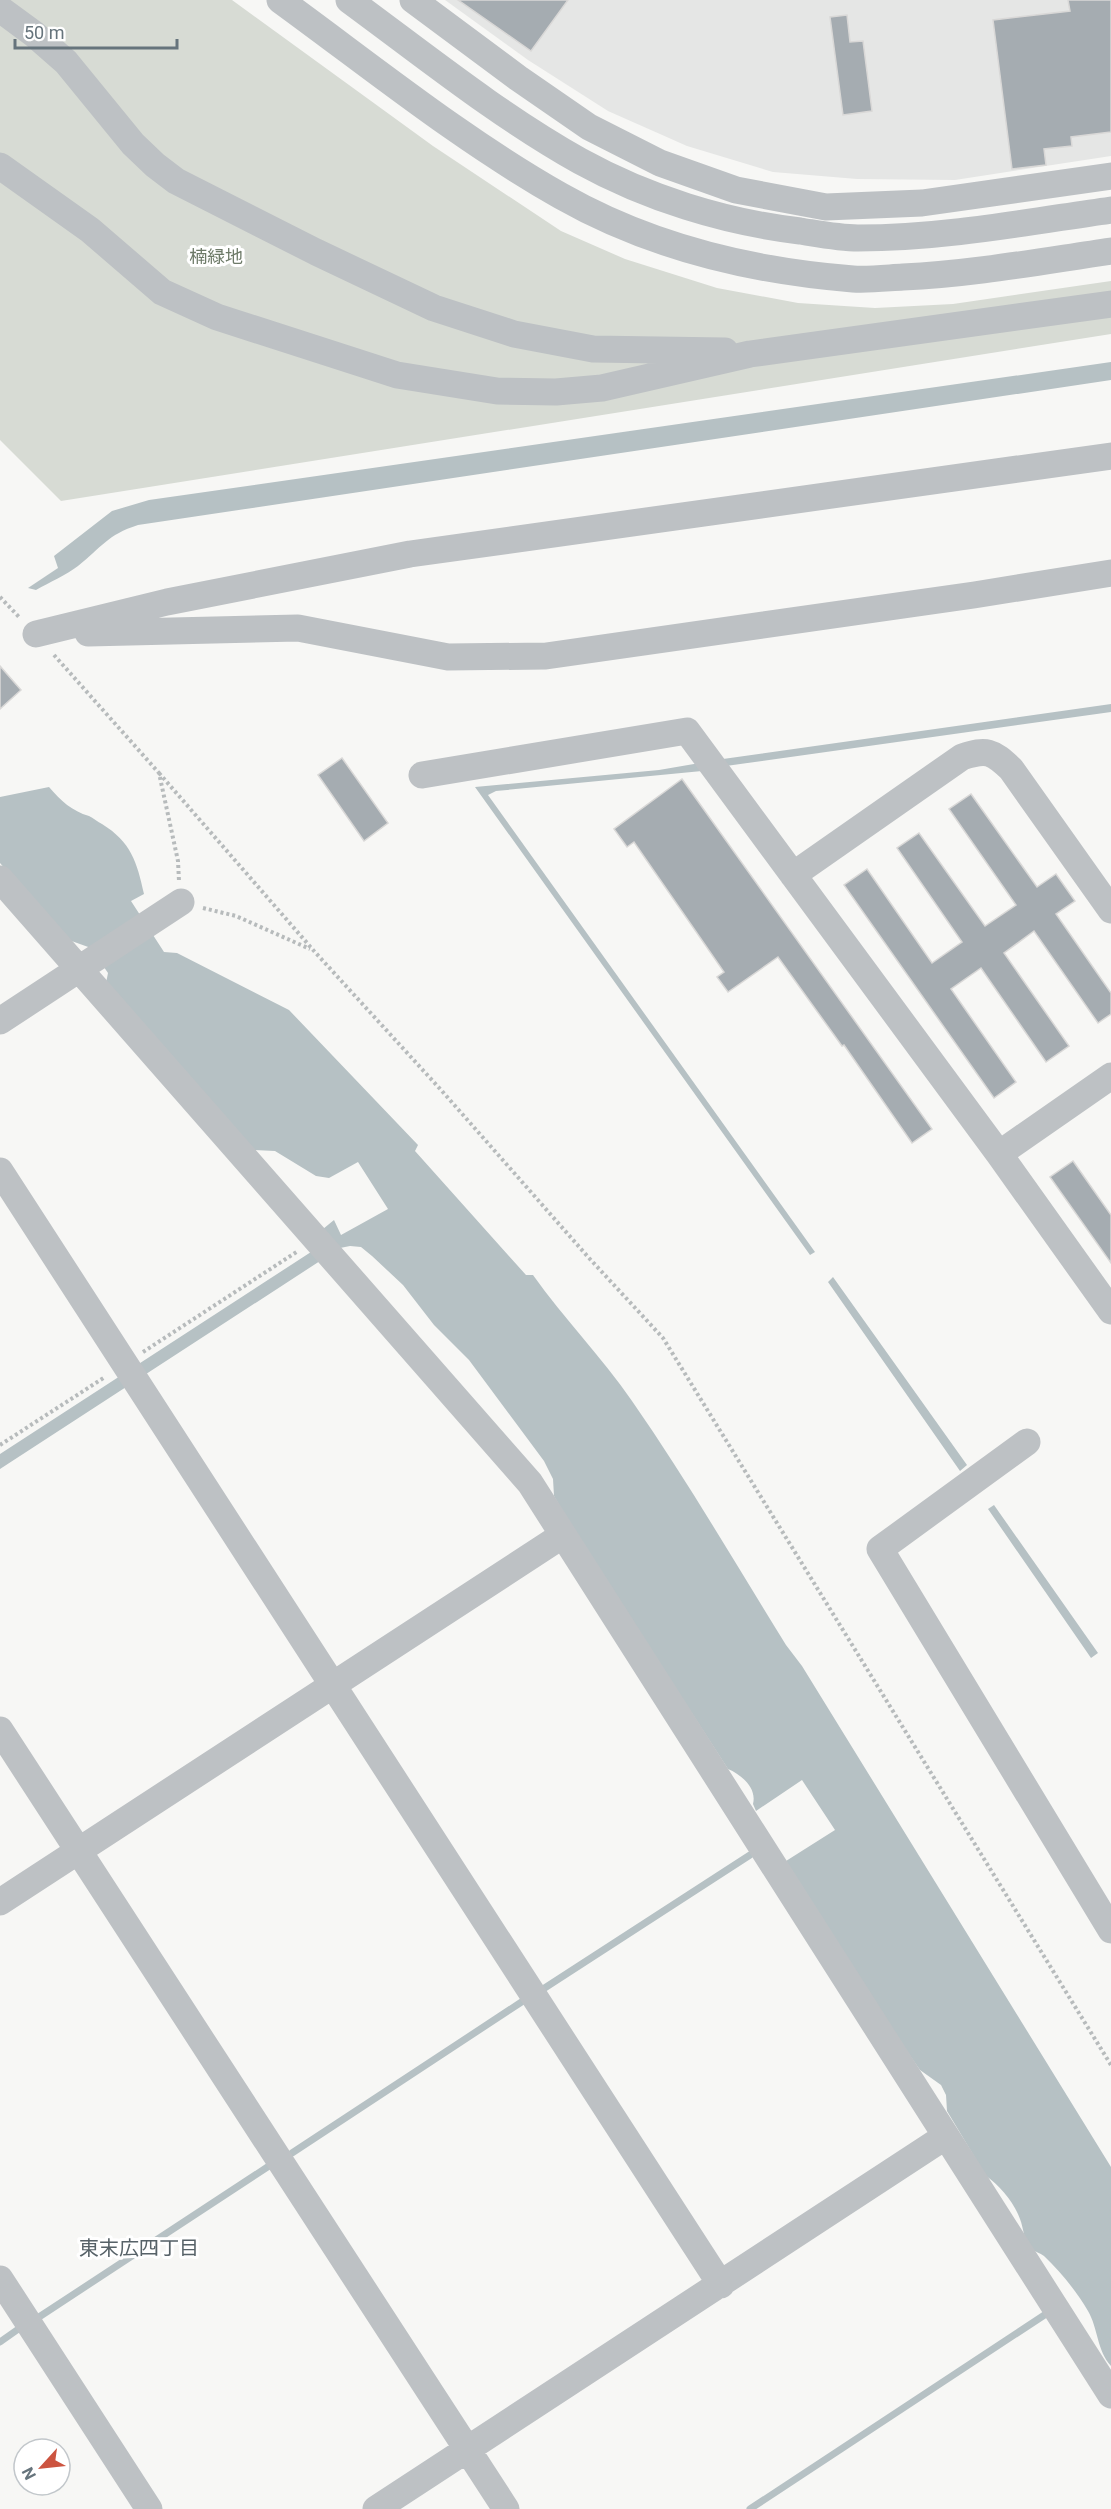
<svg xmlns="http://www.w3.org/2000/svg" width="1111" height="2509" font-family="Roboto,'Noto Sans JP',sans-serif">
<rect width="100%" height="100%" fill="#f7f7f5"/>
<path fill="#e5e6e5" d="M445 0H1111V156L955 180 857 179 773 172 687 146 608 111 528 60Z"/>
<path fill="#d7dbd4" d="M0 0H232L433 146 561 231 625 259 717 288 798 303 875 308 953 304 1111 281V334L61 501 0 440Z"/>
<path fill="#b6c1c4" d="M1111 362V380L138 525C107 535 102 547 78 566 66 575 50 582 36 590L28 588 58 568 54 556 112 511 149 500Z
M1111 704V712L726 766 702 771 496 791 488 795 815 1252 810 1255 475 787 659 770 723 759Z
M49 787C61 801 72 811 89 816 93 818 98 822 102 824 131 842 137 862 144 894L131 901 164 952 177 953 289 1010 418 1145 415 1151 526 1275H533C564 1319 602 1357 632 1401 687 1480 735 1563 786 1645L802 1666 1111 2167V2366C1097 2351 1098 2328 1088 2311 1077 2292 1060 2271 1044 2256 1040 2253 1035 2252 1032 2249 1023 2240 1024 2229 1020 2219 1014 2202 1000 2186 986 2176L947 2111 946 2095 941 2085 920 2070 904 2047 786 1861 835 1830 802 1780 756 1811 753 1804C757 1788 742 1775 728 1769L574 1531 554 1496 553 1479 544 1461 469 1360 434 1325 403 1285 372 1256 361 1247 350 1246 340 1248 0 1469V1454L331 1239 323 1229 334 1220 341 1235 388 1209 358 1162 329 1178 316 1176 275 1151 253 1150 106 983 108 973 91 948 66 939 0 863V797Z
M833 1277 967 1465 960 1471 828 1282Z
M994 1505 1098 1653 1091 1658 988 1509Z"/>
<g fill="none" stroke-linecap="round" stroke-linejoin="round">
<path stroke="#b6c1c4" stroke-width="7" d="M540 1991 750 1855
M292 2153 523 2001
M39 2317 272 2164
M0 2342 17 2330
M750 2509 1049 2312"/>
</g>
<path fill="#a5acb1" stroke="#d9d8d7" stroke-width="1.5" d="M458 0H568L531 51Z
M1068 0H1111V132L1071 137 1072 146 1044 149 1046 165 1012 169 993 20 1070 11Z
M847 15 850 42 863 41 872 111 843 115 830 17Z
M0 666 21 690 0 709Z
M342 758 388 823 364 841 318 775Z
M682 779 932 1129 912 1143 844 1045 842 1046 778 957 728 992 717 977 724 972 634 842 627 847 614 829Z
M971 794 1037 887 1056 874 1075 901 1056 914 1111 993V1014L1098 1023 1034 931 1004 953 1069 1046 1046 1062 981 968 951 989 1016 1082 994 1098 844 885 867 869 932 963 962 942 897 848 919 833 985 926 1016 905 949 809Z
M1073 1161 1111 1215V1263L1050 1177Z"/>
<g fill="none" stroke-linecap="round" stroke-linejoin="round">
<path stroke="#b7bbbc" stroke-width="4" stroke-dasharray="3 3" stroke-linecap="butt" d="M0 597 20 618
M54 655 159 773 178 861 179 881
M159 773 314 951 442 1091 589 1258 663 1338 1111 2065
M203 908 236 916 310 949
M143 1352 298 1251
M0 1445 105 1377"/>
<path stroke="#bdc1c4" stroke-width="27" d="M280 0C372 67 462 140 561 196 649 246 752 271 853 279 869 280 886 278 903 277 972 274 1042 261 1111 251
M349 0C424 55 498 115 580 161 647 198 724 222 800 231 819 234 839 238 858 238 943 238 1027 222 1111 210
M413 0 518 78 589 127 660 163 736 190 826 207 922 203 1111 176
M0 9 34 34 66 62 133 144 155 165 176 181 316 252 434 308 514 334 593 349 725 351
M0 166 90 230 162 292 217 317 397 375 497 391 556 392 602 388 750 354 1111 304
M88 633 298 628 448 657 546 656 974 595 1111 573
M36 634 167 602 410 554 1111 456
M422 775 687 731 999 1154 1111 1311
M793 875 962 757C987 749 992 751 1011 769L1111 910
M0 879 530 1483 1111 2395
M0 1021 181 902
M999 1154 1111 1076
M0 1171 721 2285
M1027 1442 880 1549 1111 1930
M0 1730 506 2509
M0 1902 563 1535
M0 2279 149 2509
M376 2509 946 2136"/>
</g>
<g text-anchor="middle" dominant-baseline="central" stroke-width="6" stroke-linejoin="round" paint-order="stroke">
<g font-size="18" fill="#6d7a68" stroke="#fff">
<text x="216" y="256">楠緑地</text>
</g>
<g font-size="20" fill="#576268" stroke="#fff">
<text x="139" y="2248">東末広四丁目</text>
</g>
</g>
<g transform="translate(42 2467) rotate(243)"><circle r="28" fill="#ffffff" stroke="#c2c7cb" stroke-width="1.5"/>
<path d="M0-4.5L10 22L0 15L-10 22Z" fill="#cc5440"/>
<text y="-9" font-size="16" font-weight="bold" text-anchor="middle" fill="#66747c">N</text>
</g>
<path d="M15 39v9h162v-9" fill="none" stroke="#66747c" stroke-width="3"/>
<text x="24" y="39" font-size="18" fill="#66747c" stroke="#ffffff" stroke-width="4.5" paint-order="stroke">50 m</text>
</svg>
